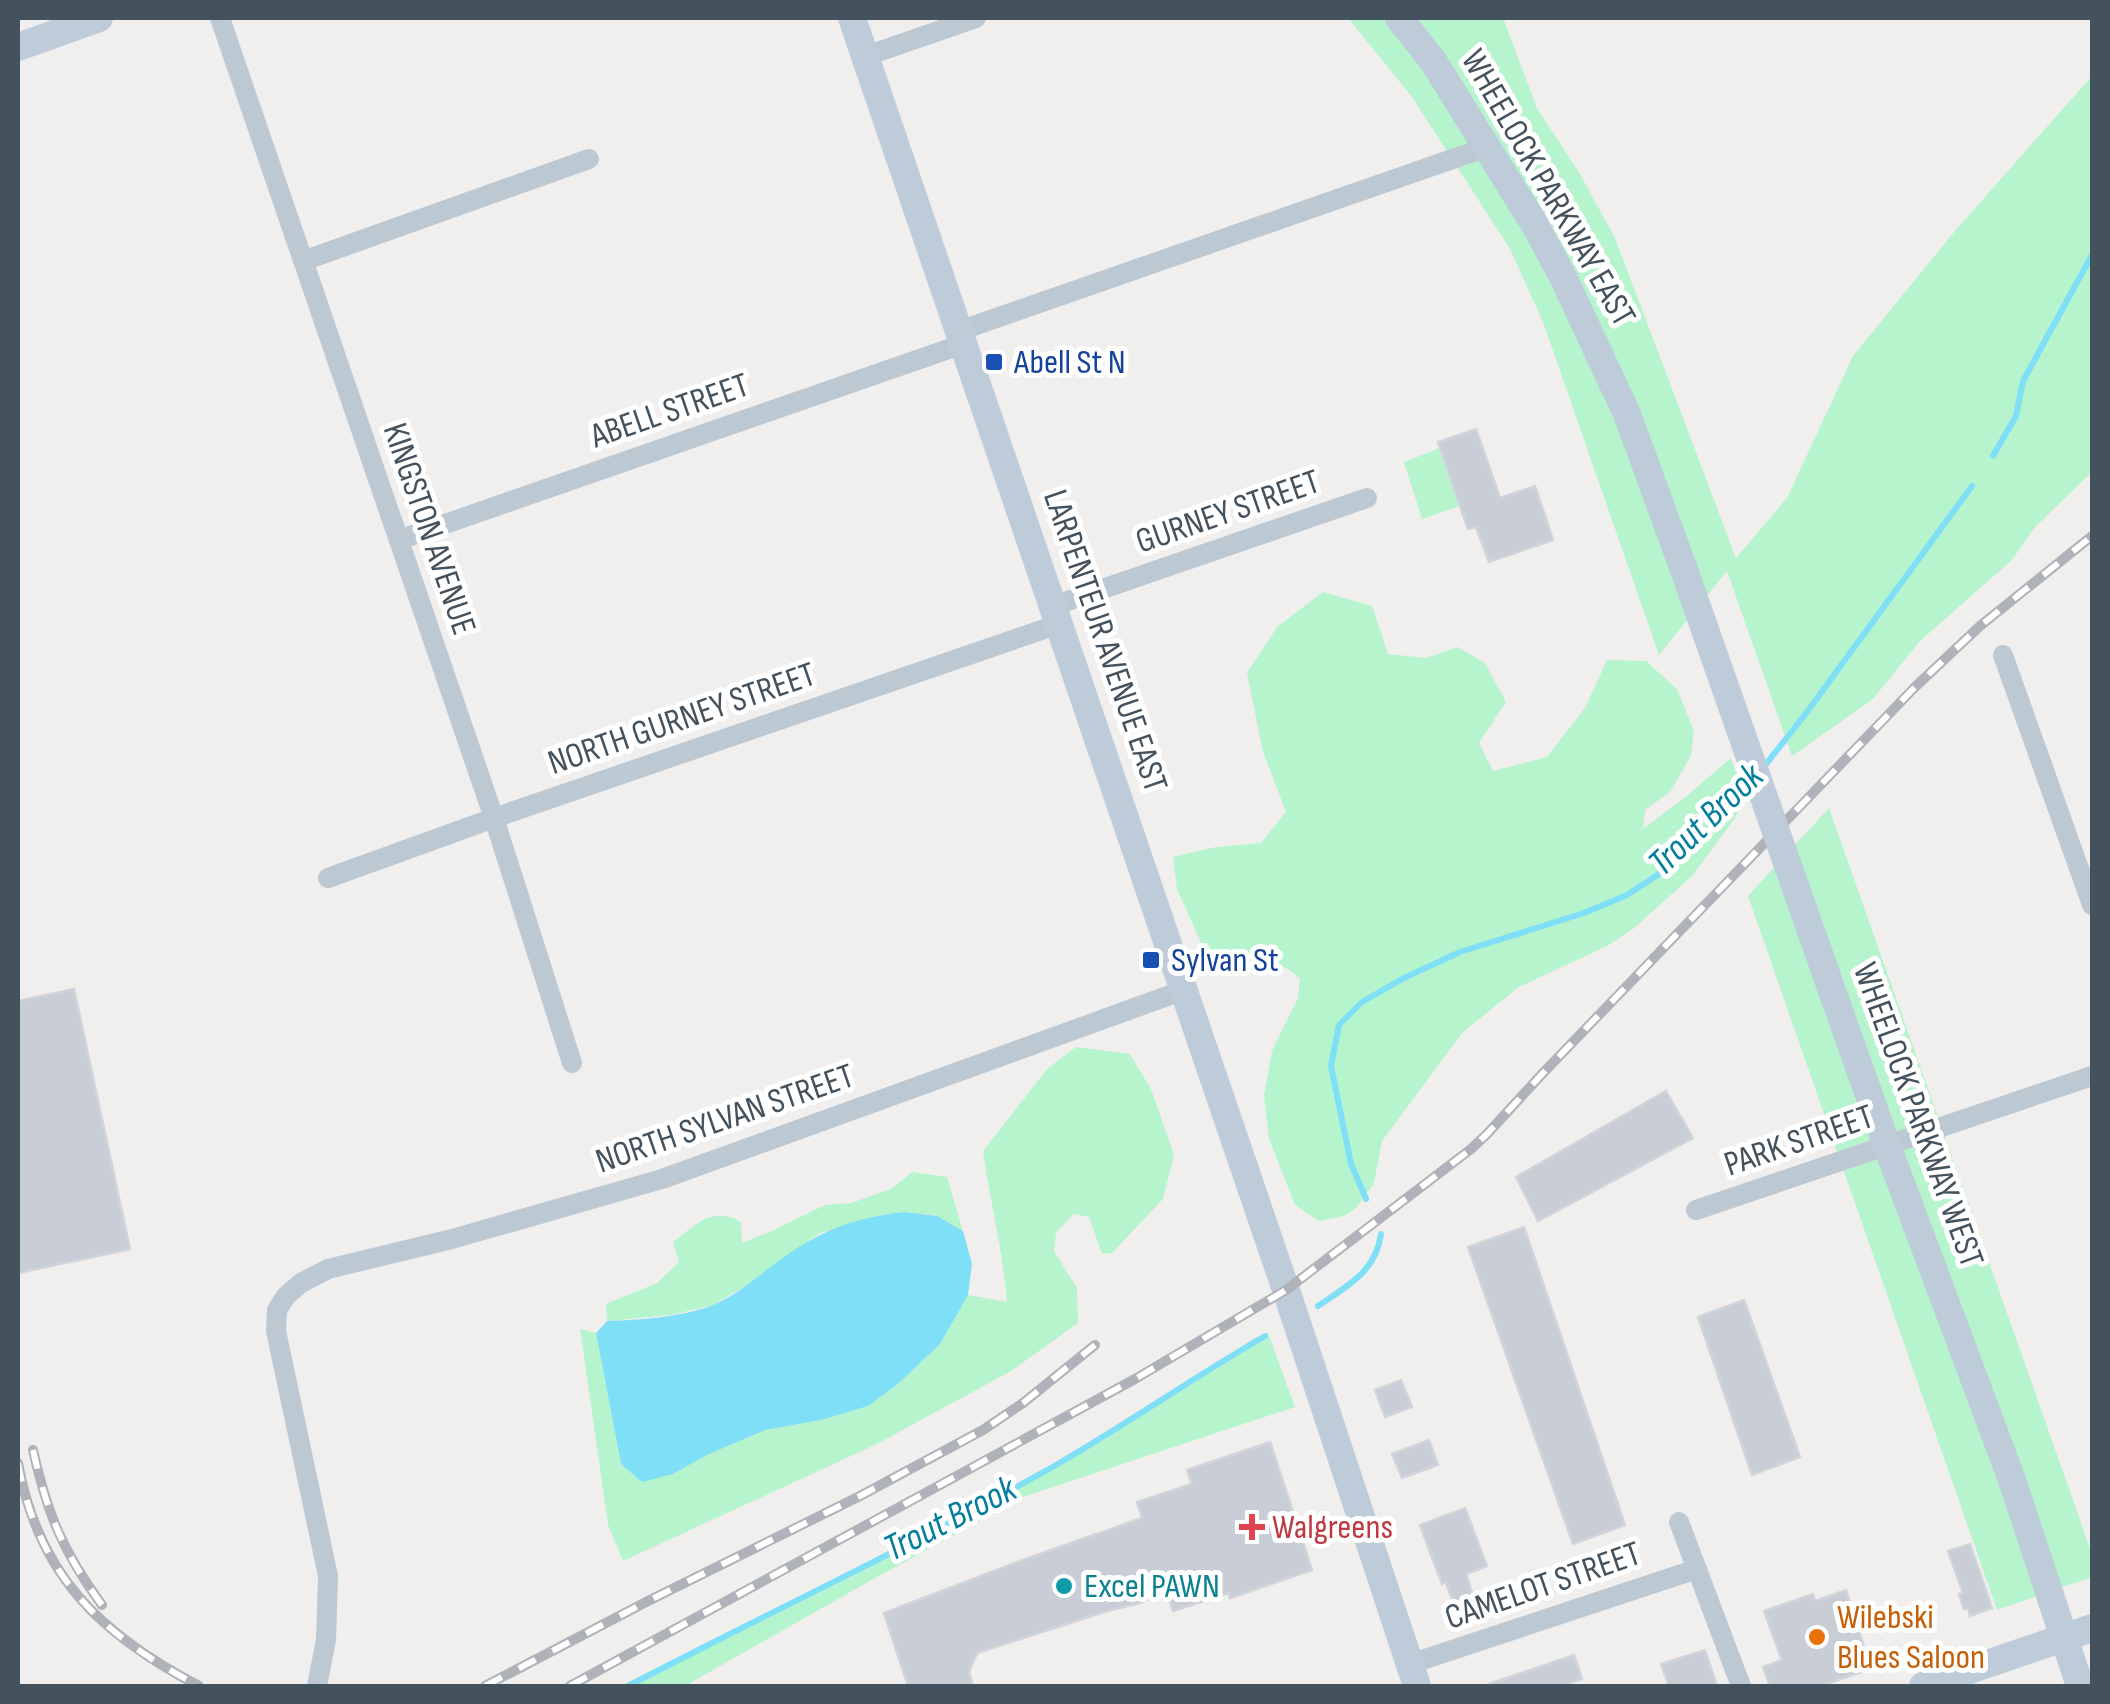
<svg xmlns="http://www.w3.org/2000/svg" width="2110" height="1704" font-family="'Sofia Sans Condensed',sans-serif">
<rect width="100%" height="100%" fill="#f1eeee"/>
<path fill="#b6f4cd" d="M1348 18H1503L1537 108 1580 174 1615 238 1736 558 1787 498 1853 356 1954 232 2092 76V472L2035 527 2012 560 1920 641 1873 699 1792 756 1727 571 1659 655 1543 322 1510 249 1412 97Z
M1440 448 1460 506 1422 519 1404 462Z
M1323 592 1372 606 1388 654 1426 658 1458 647 1485 663 1506 702 1479 743 1493 771 1547 757 1585 708 1607 660 1646 661 1677 689 1694 731 1691 755 1671 791 1645 810 1643 829 1683 799 1731 758 1744 799 1735 818 1692 876 1633 929 1607 946 1519 987 1463 1032 1382 1141 1374 1183 1357 1207 1344 1216 1319 1221 1295 1205 1269 1139 1264 1096 1272 1051 1298 998 1300 979C1276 957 1275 965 1248 973 1238 976 1225 974 1215 974L1177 889 1173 857 1216 847 1261 843 1286 812 1263 752 1247 673 1277 627Z
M1829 808 2092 1554V1577L1997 1610 1748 896Z
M1076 1047 1130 1054 1151 1089 1174 1155 1163 1199 1112 1253 1102 1254 1089 1217 1073 1214 1056 1233 1054 1251 1077 1288 1078 1323 1011 1371 877 1444 623 1561 608 1525 580 1329 596 1333 621 1464 673 1474 707 1455 765 1430 821 1420 868 1406 898 1384 940 1344 968 1295 1007 1302C1003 1251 990 1202 983 1151L1047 1069Z
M912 1172 947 1177 963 1231 936 1216 904 1212 820 1233 747 1285 713 1305 671 1315 607 1321 606 1304 657 1283 679 1262 673 1242C697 1225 711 1205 741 1222L742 1243 770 1232 825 1205 851 1203 891 1189Z
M1268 1333 1295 1407 1023 1497 868 1582 685 1686H628L1057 1464 1157 1404Z"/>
<path fill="#7edff7" d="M904 1212 937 1216 963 1231 972 1264 968 1295 940 1344 898 1384 868 1406 821 1420 765 1430 707 1455 673 1474 642 1482 621 1464 596 1333 607 1321C640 1320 683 1317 713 1305 737 1295 757 1277 777 1262 821 1230 850 1219 904 1212Z"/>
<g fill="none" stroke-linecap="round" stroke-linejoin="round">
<path stroke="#7edff7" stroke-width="6" d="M1993 456 2016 416 2023 381 2092 255
M1763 768 1807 712 1972 486
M1366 1199 1351 1164 1331 1066 1339 1025 1362 1002 1404 978 1460 952 1584 913 1627 895 1665 870 1700 838 1751 781
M1318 1306C1347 1286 1376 1272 1381 1234
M628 1686C770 1612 916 1544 1056 1465 1127 1424 1194 1377 1265 1336"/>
</g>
<path fill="#c9cdd5" stroke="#d1d4db" stroke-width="2.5" d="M1476 429 1500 498 1535 486 1553 540 1489 562 1476 527 1468 529 1438 442Z
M74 989 130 1249 18 1273V1001Z
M1666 1091 1693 1138 1538 1221 1516 1177Z
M1524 1227 1625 1525 1573 1544 1468 1247Z
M1744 1300 1800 1457 1752 1475 1698 1317Z
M1401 1380 1412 1407 1385 1417 1375 1390Z
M1429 1440 1438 1465 1402 1478 1392 1454Z
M1270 1442 1312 1570 1230 1598 1229 1593 1173 1611 1167 1592 1139 1603 1107 1611 977 1653 969 1672 973 1686H908L884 1613 1020 1561 1142 1518 1137 1502 1192 1484 1187 1470Z
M1465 1508 1487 1566 1466 1574 1478 1611 1458 1617 1446 1582 1442 1584 1420 1525Z
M1970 1544 1992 1608 1970 1616 1968 1608 1964 1609 1959 1594 1963 1593 1948 1551Z
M1846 1590 1871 1669 1820 1686H1770L1763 1667 1782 1660 1764 1611 1813 1594 1815 1601Z
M1705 1650 1717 1686H1669L1661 1664Z
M1574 1655 1582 1679 1561 1686H1489V1684Z"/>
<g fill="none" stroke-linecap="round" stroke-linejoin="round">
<path stroke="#bdc9d2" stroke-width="20" d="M220 18 494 818 572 1063
M866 56 976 18
M303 261 589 159
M959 331 1487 147
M399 540 963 344
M1053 606 1367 498
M2003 655 2092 905
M328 878 494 818 1059 624
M1696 1210 2092 1076
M1679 1522 1741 1686
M1410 1664 1697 1569
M317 1686 326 1640 328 1576 276 1331 277 1310 286 1296 301 1283 328 1269 452 1239 662 1179 1184 990"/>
<path stroke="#beccda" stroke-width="28" d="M852 18 1286 1290 1417 1686
M1399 18 1433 61 1535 225 1564 279 1627 414 1684 570
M18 47 99 18
M1818 951 1887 1146 2012 1480 2080 1686
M1923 1686 2092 1628"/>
<defs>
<path id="rail" d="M33 1450C47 1513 63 1552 102 1605
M18 1463C38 1575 101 1635 199 1686
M485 1686 648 1601 860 1496 983 1430 1023 1403 1095 1345
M570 1686 1135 1379 1286 1290 1471 1149 1487 1134 1543 1073 1915 687 1980 626 2092 536"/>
</defs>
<use href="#rail" stroke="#afb3b9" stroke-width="10"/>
<use href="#rail" stroke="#fff" stroke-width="6" stroke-dasharray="19" stroke-linecap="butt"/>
<path stroke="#beccda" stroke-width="28" d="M1684 570 1818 951"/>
</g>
<g fill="#1a4fb4" stroke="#fff" stroke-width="4">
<rect x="984" y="352" width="20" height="20" rx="5"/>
<rect x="1141" y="950" width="20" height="20" rx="5"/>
</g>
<path fill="#e0444e" stroke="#fff" stroke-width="4" d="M1247 1512h10v10h10v10h-10v10h-10v-10h-10v-10h10z"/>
<circle fill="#0f9aa8" stroke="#fff" stroke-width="4" cx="1064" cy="1586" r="10"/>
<circle fill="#e8710a" stroke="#fff" stroke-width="4" cx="1817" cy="1637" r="10"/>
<g text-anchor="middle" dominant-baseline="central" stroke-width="10" stroke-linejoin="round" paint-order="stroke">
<g font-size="35" fill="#44525e" stroke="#fff">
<text transform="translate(1548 188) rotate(60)">WHEELOCK PARKWAY EAST</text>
<text transform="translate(670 411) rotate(-19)">ABELL STREET</text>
<text transform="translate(1228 512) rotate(-19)">GURNEY STREET</text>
<text transform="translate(429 529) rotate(71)">KINGSTON AVENUE</text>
<text transform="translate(1105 641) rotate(71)">LARPENTEUR AVENUE EAST</text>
<text transform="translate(682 719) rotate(-19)">NORTH GURNEY STREET</text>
<text transform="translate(1918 1115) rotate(70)">WHEELOCK PARKWAY WEST</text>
<text transform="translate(725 1119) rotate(-19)">NORTH SYLVAN STREET</text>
<text transform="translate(1799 1141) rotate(-19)">PARK STREET</text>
<text transform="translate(1543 1586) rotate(-19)">CAMELOT STREET</text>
</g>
<g font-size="35" fill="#164399" stroke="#fff" text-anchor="start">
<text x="1014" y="362">Abell St N</text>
<text x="1171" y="960">Sylvan St</text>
</g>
<g font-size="35" fill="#be3a42" stroke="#fff" text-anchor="start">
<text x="1272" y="1527">Walgreens</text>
</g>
<g font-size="35" fill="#0d838f" stroke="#fff" text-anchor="start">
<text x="1084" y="1586">Excel PAWN</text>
</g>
<g font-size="35" fill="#c56008" stroke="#fff" text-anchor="start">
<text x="1837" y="1617">Wilebski<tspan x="1837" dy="40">Blues Saloon</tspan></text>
</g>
<g font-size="38" font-style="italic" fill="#037e9c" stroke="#fff">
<text transform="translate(1706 820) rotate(-44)">Trout Brook</text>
<text transform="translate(950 1519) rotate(-27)">Trout Brook</text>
</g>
</g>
<rect width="2110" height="1704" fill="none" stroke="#44525e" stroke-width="40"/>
</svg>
